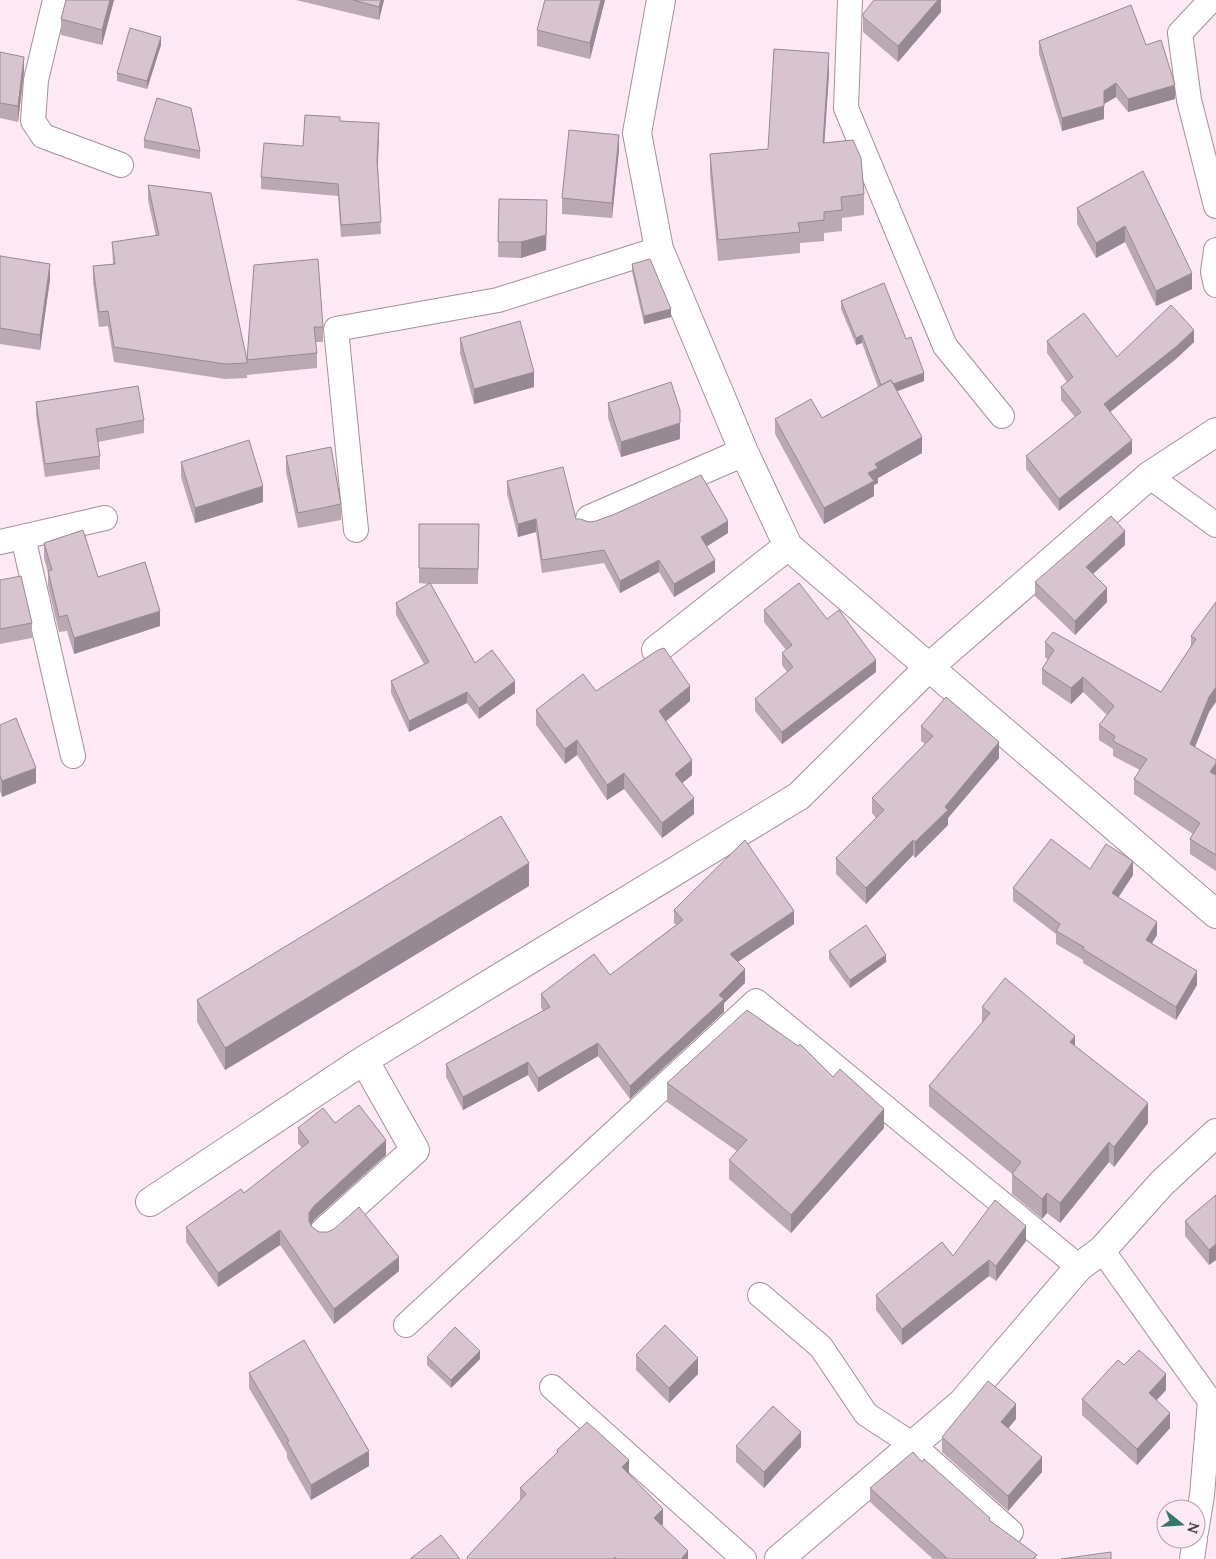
<svg xmlns="http://www.w3.org/2000/svg" width="1216" height="1559" font-family="Lora,serif">
<rect width="100%" height="100%" fill="#fee9f4"/>
<g fill="none" stroke-linecap="round" stroke-linejoin="round">
<defs>
<path id="lane" d="M55 0 36 80 33 121 43 136 121 165
M850 0 846 108 945 346 1002 416
M1211 0 1180 33 1189 100 1216 206
M1216 250 1213 272 1216 285
M1149 476 1216 525
M356 530 336 329 498 300 659 249
M23 537 73 756
M0 542 105 518
M1102 1250 1210 1401 1202 1495 1196 1532
M760 1295 821 1347 866 1414 913 1445 1011 1532
M406 1325 756 1001 1079 1267
M552 1387 744 1559
M1192 1559 1195 1539"/>
<path id="street" d="M661 0 637 133 659 249 744 452 788 546 1216 914
M590 519 744 452
M656 650 788 546
M150 1202 364 1060 799 796 928 668 1149 476 1216 432
M324 1232 415 1150 364 1060
M779 1559 962 1403 1079 1267 1102 1250 1162 1183 1216 1133"/>
</defs>
<use href="#lane" stroke="#a3909b" stroke-width="26"/>
<use href="#street" stroke="#a3909b" stroke-width="30"/>
<use href="#lane" stroke="#fff" stroke-width="24"/>
<use href="#street" stroke="#fff" stroke-width="28"/>
</g>
<path fill="#baa9b2" d="M66 0H114L102 45 61 35V19Z
M296 0H384L379 20Z
M605 0 590 59 537 46V30Z
M941 0V12L898 62 863 32V14Z
M1039 41 1146 45 1175 99 1128 112 1116 97 1104 104V119L1062 131 1039 54Z
M161 45 147 89 117 81V73Z
M0 52 24 72 18 122 0 118Z
M829 74 824 143 864 194V215L842 218V231L824 233V241L800 243V253L718 261 710 175V154L768 149Z
M340 121 379 135 378 166 381 234 341 237 338 196 261 189V177L303 146Z
M144 140 200 151V159L144 148Z
M619 150 612 218 562 214V198Z
M1143 171 1192 289 1156 306 1125 242 1096 258 1077 224V208Z
M148 185 247 360 254 265 323 327V342H315L317 353V368L247 375V378L225 379 114 362 108 326 99 327 93 282V266L113 264 112 242 156 236 148 200Z
M499 199 546 250 521 258 498 257Z
M0 255 50 279 40 350 0 344Z
M632 264 671 317 644 324 632 272Z
M841 301 924 381 897 391 922 453 878 478V483L874 485V496L824 524 775 434V419L822 418 878 387 862 343 856 345 841 309Z
M460 338 534 387 474 404 460 353Z
M1047 341 1117 357 1194 342 1177 358 1110 412 1132 453 1059 511 1026 469V456L1075 417 1061 400V387L1067 382 1047 353Z
M36 402 144 420V433L98 442 100 456V469L45 477 36 415Z
M608 403 680 439 621 457 608 418Z
M286 456 341 504V520L298 528 286 472Z
M181 462 263 502 195 523 181 477Z
M507 481 576 519 589 522 728 533 707 546 715 572 674 597 659 572 620 593 604 563 542 573 536 532 518 537 507 494Z
M419 524H479L478 584H430L475 663 515 693 479 719 467 703 409 732 391 693V681L424 664 396 615V603L429 584 419 583Z
M44 543 98 577 160 626 74 654 67 631 59 632 48 586V572L44 558Z
M1125 545 1093 574 1107 602 1075 635 1035 596V582Z
M0 580 32 623V638L0 644Z
M1216 602 1209 712 1195 747 1216 760V871L1190 854V839L1193 834 1134 794V779L1140 770 1113 756V749L1099 740V725L1107 715 1083 692 1071 704 1042 684V669L1048 660 1045 657V642L1161 692 1191 646V636Z
M764 610 827 619 876 672 782 744 755 711V699L787 672 782 665V653L786 650 764 622Z
M596 691 690 701 666 721 692 775 682 783 694 814 662 838 624 789 607 800 577 755 565 764 536 725V710Z
M0 725 36 783 2 797 0 791Z
M921 726 999 758 948 818V825L915 858 913 855 866 904 836 874V858L876 818 872 813V798L925 744 921 741Z
M1090 869 1133 875 1118 897 1157 935 1152 943 1197 985 1176 1020 1083 963V960L1056 944V934L1013 901V888Z
M529 886 225 1070 197 1022V1000Z
M674 910 794 924 738 962 745 983 724 1003V1012L630 1099 598 1056 538 1092 528 1075 463 1110 446 1077V1064L543 1011 541 1007V994L610 975 676 925 674 923Z
M829 951 886 962 850 988 829 959Z
M982 1007 1075 1046 1148 1123 1114 1167 1109 1162 1060 1223 1047 1213 1042 1219 1012 1194V1174L929 1106V1086L982 1023Z
M667 1083 884 1128 791 1233 729 1179V1160L737 1151 667 1102Z
M335 1123 386 1155 314 1220 311 1225 312 1227 319 1232 399 1271 334 1324 280 1245 218 1287 186 1242V1227L244 1193 302 1148 298 1143V1128Z
M1216 1195V1260L1209 1265 1185 1236V1221Z
M1026 1241 996 1281 989 1276 902 1345 876 1310V1295L953 1256Z
M636 1355 698 1374 669 1403 636 1370Z
M427 1357 480 1359 451 1388 427 1365Z
M1124 1365 1166 1390 1157 1400 1170 1428 1137 1465 1082 1415V1399Z
M249 1373 369 1466 311 1500 287 1458V1453L249 1388Z
M1016 1419 1008 1428 1042 1472 1008 1511 942 1452V1437Z
M736 1446 801 1447 764 1488 736 1462Z
M557 1450 629 1475 663 1524 662 1525 688 1559H467V1557L520 1501V1488L557 1454Z
M922 1462 990 1521 1037 1559H933L870 1502V1488Z"/>
<path fill="#978991" d="M110 0H114L102 45V30Z
M381 0H384L379 20V7Z
M601 0H605L590 59V43Z
M938 0H941V12L898 62V46Z
M161 37V45L147 89V81Z
M829 53V74L823 164V143Z
M24 57V72L18 122V106Z
M1116 83V97L1104 104V91Z
M1175 85V99L1128 112V99Z
M1104 106V119L1062 131V118Z
M379 123V135L377 172V160Z
M619 135V150L612 218V203Z
M547 215 546 250 521 258V242Z
M1125 226V242L1096 258V243Z
M50 264V279L40 350V335Z
M1192 273V289L1156 306V291Z
M671 309V317L644 324V316Z
M1194 330V342L1177 358 1104 417V404Z
M862 335V343L856 345V338Z
M534 372V387L474 404V389Z
M924 373V381L882 397V389Z
M680 423V439L621 457V442Z
M922 437V453L878 478V483L874 485V496L824 524V508L875 464Z
M1132 440V453L1059 511V499Z
M263 486V502L195 523V508Z
M536 519V532L518 537V524Z
M728 521V533L701 550V537Z
M1125 531V545L1086 580V567Z
M659 560V572L620 593V581Z
M715 560V572L674 597V584Z
M1107 588V602L1075 635V621Z
M160 611V626L74 654V638Z
M876 660V672L782 744V732Z
M1083 677V692L1071 704V688Z
M515 681V693L479 719V708Z
M690 686V701L659 727V711Z
M1216 687V702L1209 712 1190 759V744L1209 697Z
M467 692V703L409 732V721Z
M577 740V755L565 764V749Z
M999 742V758L948 818V825L915 858V842Z
M692 760V775L675 789V774Z
M1216 763V778L1210 772Z
M36 768V783L2 797V781Z
M624 773V789L607 800V785Z
M694 798V814L662 838V823Z
M913 840V855L866 904V888Z
M1133 861V875L1112 907V893Z
M529 863V886L225 1070V1048Z
M794 911V924L730 967V954Z
M1157 922V935L1146 953V940Z
M886 955V962L850 988V980Z
M745 969V983L724 1003V1012L630 1099V1086Z
M1197 971V985L1176 1020V1007Z
M1075 1036V1056L1070 1042Z
M598 1043V1056L538 1092V1078Z
M528 1062V1075L463 1110V1097Z
M1148 1103V1123L1114 1167V1147Z
M884 1109V1128L791 1233V1215Z
M386 1140V1155L314 1220 309 1228V1213L314 1206Z
M1109 1142V1162L1060 1223V1203Z
M1047 1193V1213L1042 1219V1199Z
M1026 1226V1241L996 1281V1266Z
M280 1230V1245L218 1287V1273Z
M1216 1244V1260L1209 1265V1250Z
M399 1257V1271L334 1324V1309Z
M989 1260V1276L902 1345V1329Z
M480 1351V1359L451 1388V1380Z
M698 1358V1374L669 1403V1388Z
M1166 1374V1390L1149 1408V1393Z
M1016 1404V1419L1001 1437V1422Z
M1170 1413V1428L1137 1465V1449Z
M801 1432V1447L764 1488V1472Z
M369 1451V1466L311 1500V1485Z
M1042 1457V1472L1008 1511V1496Z
M629 1460V1475L622 1467Z
M663 1509V1524L654 1533V1518Z
M688 1551V1559H681Z"/>
<path fill="#d8c4cf" stroke="#978991" d="M66 0H110L102 30 61 19Z
M353 0H381L379 7Z
M545 0H601L590 43 537 30Z
M874 0H938L898 46 863 17V14Z
M1131 5 1146 45 1161 40 1175 85 1128 99 1116 83 1104 91V106L1062 118 1039 41Z
M130 28 161 37 147 81 117 73Z
M774 49 829 53 823 143 853 140 861 158 864 194 841 197 842 210 824 212V220L798 223 800 232 718 240 710 154 768 149Z
M0 52 24 57 18 106 0 103Z
M157 98 191 108 200 151 144 140Z
M305 115 340 117V121L379 123 377 160 381 222 341 225 338 184 261 177 264 143 303 146Z
M569 130 619 135 612 203 562 198Z
M1143 171 1192 273 1156 291 1125 226 1096 243 1077 208Z
M148 185 211 193 247 360 254 265 318 259 323 327H314L317 353 247 360V363L225 364 114 347 108 311 99 312 93 266 115 264 112 242 159 235Z
M499 199 547 200 546 235 521 242H498Z
M0 256 50 264 40 335 0 328Z
M650 259 671 309 644 316 632 264Z
M884 283 906 339 911 337 924 373 893 384 891 380 881 385 862 335 856 338 841 301Z
M1171 305 1194 330 1177 346 1104 404 1132 440 1059 499 1026 456 1081 412 1061 387 1073 377 1047 341 1084 313 1117 357Z
M520 321 534 372 474 389 460 338Z
M891 380 922 437 875 464 878 468 868 473 874 481 824 508 775 419 811 399 822 418Z
M671 382 680 410V423L621 442 608 403Z
M138 386 144 420 96 429 100 456 45 464 36 402Z
M249 440 263 486 195 508 181 462Z
M331 447 341 504 298 513 286 456Z
M563 467 576 519H580L589 522 596 521 615 514 701 475 728 521 701 537 715 560 674 584 659 560 620 581 604 550 542 560 536 519 518 524 507 481Z
M1111 516 1125 531 1086 567 1107 588 1075 621 1035 582Z
M419 524H479L478 569 419 568Z
M83 530 98 577 145 562 160 611 74 638 67 615 59 617 48 571 52 570 44 543Z
M21 576 32 623 0 629V580Z
M430 583 475 663 492 650 515 681 479 708 467 692 409 721 391 681 429 662 396 603Z
M799 583 827 619 839 610 876 660 782 732 755 699 793 667 782 653 792 645 764 610Z
M1216 602V687L1209 697 1190 744 1216 760V763L1210 772 1216 775V855L1190 839 1200 823 1134 779 1147 759 1113 741 1115 736 1099 725 1114 706 1083 677 1071 688 1042 669 1054 650 1045 642 1053 632 1161 692 1196 639 1191 636Z
M664 648 690 686 659 711 692 760 675 774 694 798 662 823 624 773 607 785 577 740 565 749 536 710 583 674 596 691 658 650Z
M946 697 999 742 945 807 948 810 915 842 913 840 866 888 836 858 884 810 872 798 933 736 921 726Z
M16 718 36 768 2 781 0 775V725Z
M501 816 529 863 225 1048 197 1000Z
M1051 839 1090 869 1106 844 1133 861 1112 893 1157 922 1146 940 1197 971 1176 1007 1083 949 1084 947 1056 931 1060 924 1013 888Z
M745 840 794 911 730 954 745 969 719 995 724 999 630 1086 598 1043 538 1078 528 1062 463 1097 446 1064 550 1007 541 994 594 954 610 975 683 920 674 910Z
M866 925 886 955 850 980 829 951Z
M1005 978 1075 1036 1070 1042 1148 1103 1114 1147 1109 1142 1060 1203 1047 1193 1042 1199 1012 1174 1021 1162 929 1086 990 1013 982 1007Z
M747 1010 798 1046 800 1044 833 1077 840 1069 884 1109 791 1215 729 1160 747 1140 667 1083Z
M359 1105 386 1140 314 1206 309 1213V1221L312 1227 319 1232H328L334 1229 359 1207 399 1257 334 1309 280 1230 218 1273 186 1227 241 1189 244 1193 309 1142 298 1128 323 1108 335 1123Z
M1216 1195V1244L1209 1250 1185 1221Z
M995 1200 1026 1226 996 1266 989 1260 902 1329 876 1295 942 1242 953 1256Z
M665 1325 698 1358 669 1388 636 1355Z
M455 1327 480 1351 451 1380 427 1357Z
M304 1340 369 1451 311 1485 287 1442 289 1441 249 1373Z
M1139 1350 1166 1374 1149 1393 1170 1413 1137 1449 1082 1399 1118 1360 1124 1365Z
M988 1381 1016 1404 1001 1422 1042 1457 1008 1496 942 1437Z
M773 1406 801 1432 764 1472 736 1446Z
M587 1422 629 1460 622 1467 663 1509 654 1518 688 1551 681 1559H616L615 1557 613 1559H468L467 1557 526 1494 520 1488 558 1452 557 1450Z
M913 1452 922 1462 924 1459 990 1518 989 1520 1037 1555 1033 1559H948L870 1488Z
M441 1535 460 1559H410Z
M1111 1552V1559H1061Z"/>
<g transform="translate(1181 1524) rotate(107)"><circle r="24" fill="#fee9f4" stroke="#b3a3ab"/>
<path d="M0-4L9 19L0 12L-9 19Z" fill="#33786d"/>
<text y="-8" font-size="14" font-weight="bold" text-anchor="middle" fill="#423a3e">N</text>
</g>
</svg>
